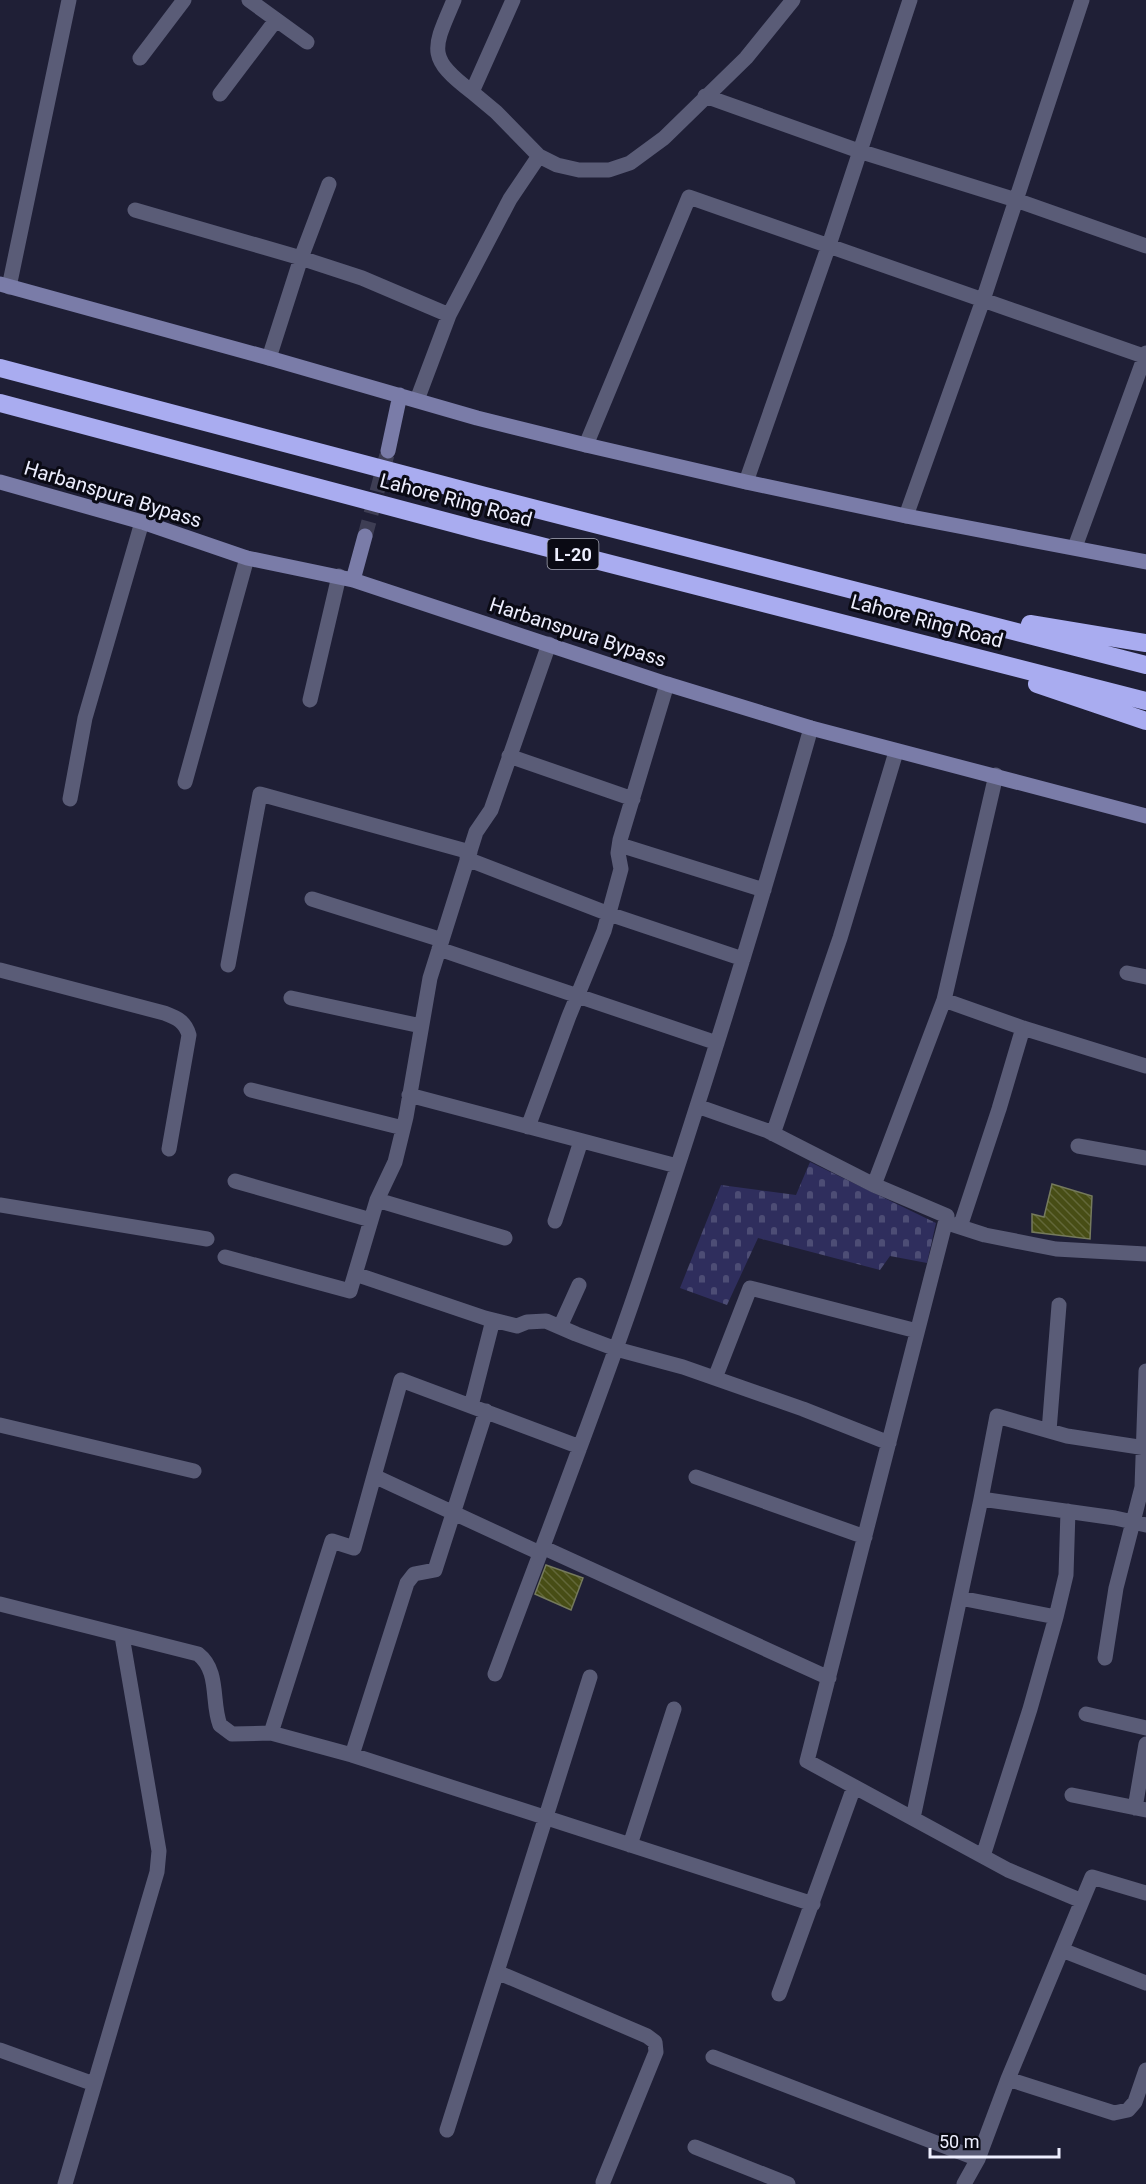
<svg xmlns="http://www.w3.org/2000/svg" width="1146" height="2184" font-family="Roboto,sans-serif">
<defs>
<pattern id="cemetery-stones" width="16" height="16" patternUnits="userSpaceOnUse" patternTransform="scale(1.5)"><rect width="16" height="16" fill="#2f2e5d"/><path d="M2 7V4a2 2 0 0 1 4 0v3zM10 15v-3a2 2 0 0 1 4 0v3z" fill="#4d4d75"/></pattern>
<pattern id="building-back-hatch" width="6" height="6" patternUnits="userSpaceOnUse" patternTransform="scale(1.5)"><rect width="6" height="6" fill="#474d15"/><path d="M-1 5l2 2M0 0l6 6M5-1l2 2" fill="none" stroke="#626738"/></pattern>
</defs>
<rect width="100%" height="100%" fill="#1f1f36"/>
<path fill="url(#cemetery-stones)" d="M810 1162 936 1223 927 1263 890 1256 880 1270 758 1238 727 1305 680 1288 721 1185 796 1195Z"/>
<path fill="url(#building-back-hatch)" stroke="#757a5d" stroke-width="1.5" d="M1052 1184 1092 1196 1090 1239 1032 1232V1214L1044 1217Z
M546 1565 583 1578 571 1610 535 1594Z"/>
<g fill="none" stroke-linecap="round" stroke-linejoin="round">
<path stroke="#3e3e54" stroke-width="15" stroke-dasharray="15 8" stroke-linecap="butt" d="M365 536 388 451"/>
<path stroke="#5a5c77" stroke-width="15" d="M249 0 307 42
M454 0C433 49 426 57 472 92
M513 0 472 92 496 112 539 156
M140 58 184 0
M220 94 276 20
M705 96 859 151 1016 200 1146 246
M135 210 301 258 362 278 449 315
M9 287 69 0
M269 358 301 258 329 184
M417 400 449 315 510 199 539 156 557 165 579 170H609L630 163 664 138 746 58 793 0
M586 445 689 197 1146 357
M746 482 829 245 910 0
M906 516 983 300 1082 0
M1075 547 1146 353
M310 700 339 576
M509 756 633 799
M996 775 944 1000 874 1185 947 1216 807 1761 1008 1870 1082 1901
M185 782 247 558
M70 799 85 718 142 522
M620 845 764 890
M467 859 609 914 743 959
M312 899 442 940
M439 949 717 1043
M228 965 260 794 470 852
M0 970 164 1013C177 1018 185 1021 189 1035L169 1149
M1127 973 1146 977
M291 998 421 1026
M944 1000 1023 1028 1146 1066
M251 1090 403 1128
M409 1095 677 1166
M697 1106 768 1131 874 1185
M528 1127 569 1016 604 931 621 869 618 853 620 840 667 684
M773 1134 840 938 896 752
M1078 1146 1146 1158
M235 1181 371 1220
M377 1200 505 1238
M0 1205 207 1239
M555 1221 581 1141
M951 1224 985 1235 1056 1249 1146 1254
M960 1227 999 1109 1023 1028
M225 1257 350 1291 377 1200 395 1162 406 1117 430 978 476 832 491 810 549 644
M355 1274 485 1318 517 1326 527 1322 546 1321 576 1334 616 1349 683 1367 803 1409 889 1443
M560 1327 579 1285
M715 1378 750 1288 917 1331
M471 1406 493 1320
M0 1425 194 1471
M1049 1431 1059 1305
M374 1476 401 1380 580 1447
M696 1477 865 1537
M981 1499 997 1416 1067 1436 1146 1448
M542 1547 829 1678
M960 1598 1056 1617
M0 1604 198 1654C220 1671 211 1702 220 1725L232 1734 271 1733 352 1755 813 1904
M1105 1658 1116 1588 1142 1487 1146 1371
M495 1674C541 1550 589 1427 632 1303 697 1113 756 921 811 728
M1086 1714 1146 1728
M271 1733 332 1541 354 1548 374 1476 540 1553
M352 1755 407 1583 414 1574 435 1570 486 1411
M1072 1795 1146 1810
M1135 1808 1146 1744
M913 1818 981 1499 1115 1518 1146 1525
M630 1845 674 1709
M983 1856 1030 1709 1056 1617 1066 1575 1068 1511
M1062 1950 1146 1983
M497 1972 647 2036 655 2042 656 2052 603 2182
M779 1994 854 1787
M0 2050 94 2084
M713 2057 978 2159
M1008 2079 1114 2113 1128 2110 1135 2102 1146 2070
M447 2130 590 1677
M695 2147 788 2184
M65 2184 157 1872 159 1851 122 1636
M964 2184 978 2159 1008 2079 1092 1877 1146 1893"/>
<path stroke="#7a7ca8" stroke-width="15" d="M0 284 269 358 477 418 586 445 746 482 906 516 1146 562
M388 451 400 395
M0 482 142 522 247 558 353 580 667 684 811 728 1146 816
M353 580 365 536"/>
<path stroke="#a9acf0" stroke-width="18" d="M0 368 485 496 1146 665
M0 403 482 531 1146 701
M1030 624 1146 643
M1037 684 1146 721"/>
</g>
<g text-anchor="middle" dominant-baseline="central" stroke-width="6" stroke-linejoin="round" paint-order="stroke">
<rect fill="#0a0a14" stroke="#a9aab8" stroke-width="1.5" x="547.5" y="539" width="51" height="30" rx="4.5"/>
<g font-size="18" font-weight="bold" fill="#edeefe">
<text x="573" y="554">L-20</text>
</g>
<g font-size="20" fill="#edeefe" stroke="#0a0a14">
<text transform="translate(113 494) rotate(17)">Harbanspura Bypass</text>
<text transform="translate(456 500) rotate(15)">Lahore Ring Road</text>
<text transform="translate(927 621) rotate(15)">Lahore Ring Road</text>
<text transform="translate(578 632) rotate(18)">Harbanspura Bypass</text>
</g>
</g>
<path d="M930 2148v9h129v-9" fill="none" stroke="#edeefe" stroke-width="3"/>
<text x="939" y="2148" font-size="18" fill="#edeefe" stroke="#0a0a14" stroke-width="4.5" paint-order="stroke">50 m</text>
</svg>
